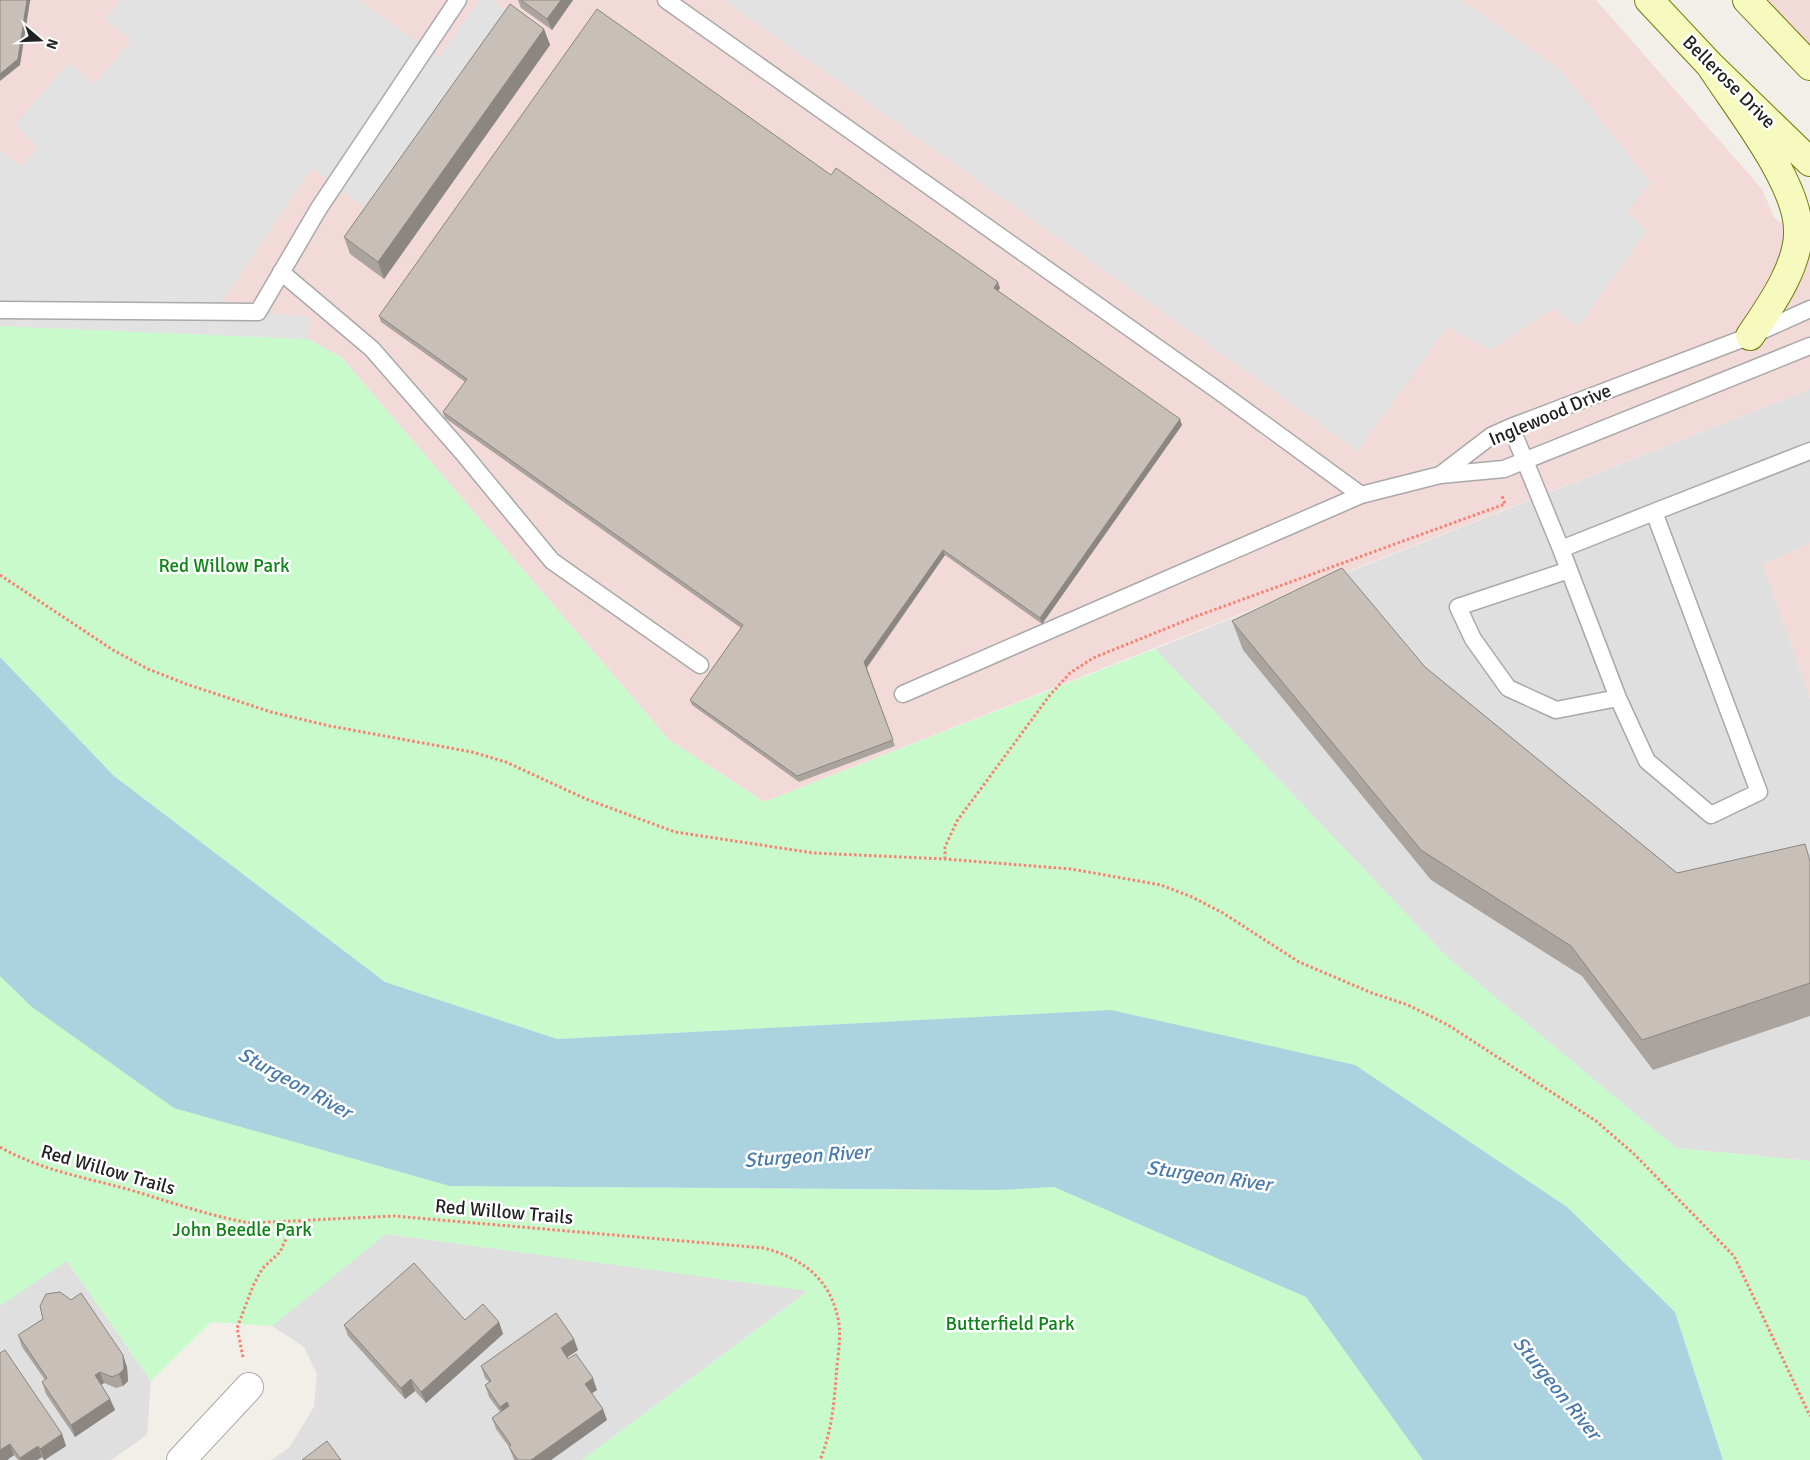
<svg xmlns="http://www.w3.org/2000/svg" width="1810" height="1460" font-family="Signika,sans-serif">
<rect width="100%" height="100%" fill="#f2efe9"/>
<path fill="#e0dfdf" d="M1810 389V543L1763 565 1810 698V1161L1676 1148 1447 957 1155 649Z
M385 1234 809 1290 582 1460H271L289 1448 314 1407 317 1374 304 1347 272 1326Z
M67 1261 151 1381 147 1435 111 1460H0V1306Z"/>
<path fill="#f2dad9" d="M0 0H1596L1762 189 1774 217 1810 247V389L764 802 669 740 341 357 308 339 0 326Z
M1768 0H1810V45Z
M1810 543V698L1763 565Z"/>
<path fill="#c8facc" d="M0 326 308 339 341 357 669 740 764 802 1155 649 1447 957 1676 1148 1810 1161V1460H1723L1675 1312 1111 1010 557 1039 385 982 114 776 0 657Z
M0 976 32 1007 450 1186 943 1190 1054 1187 1306 1297 1423 1460H582L808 1291 386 1234 272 1326 211 1322 151 1381 67 1261 0 1306Z"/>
<path fill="#e2e2e2" d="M121 0H359L438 57 480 0H492L509 13 368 210 312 168 217 309 310 317 308 339 0 326V149L21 167 38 147 15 125 69 62 95 84 131 40 105 19Z
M724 0H1462L1561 70 1651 183 1627 211 1647 231 1578 327 1554 308 1491 350 1447 327 1358 451Z"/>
<path fill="#aad3df" d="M0 657 114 776 385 982 557 1039 1111 1010 1355 1065 1567 1207 1675 1312 1723 1460H1423L1306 1297 1054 1187 998 1190 450 1186 174 1108 32 1007 0 976Z"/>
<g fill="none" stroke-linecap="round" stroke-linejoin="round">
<defs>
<path id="lane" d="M666 0 1220 392 1361 495 1440 475 1504 469 1810 346
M281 272 372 349 462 452 552 561 700 665
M0 310 258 312 319 208 458 0
M1511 427 1561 549 1618 698 1647 761 1711 815 1759 792 1654 512 1810 451
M1440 475 1491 436 1511 427 1750 336 1810 309
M1561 549 1654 512
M1569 570 1458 607 1473 639 1508 688 1556 710 1618 698
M903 694 1361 495"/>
<path id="street" d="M181 1460 249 1387"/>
<path id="secondary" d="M1649 0 1710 65 1810 162
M1747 0 1810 66
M1710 65C1737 107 1797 181 1798 229 1800 265 1769 308 1750 336"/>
</defs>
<use href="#lane" stroke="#a9a9a9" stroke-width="19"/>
<use href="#street" stroke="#a9a9a9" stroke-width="30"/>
<use href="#secondary" stroke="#707d05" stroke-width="30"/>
<path stroke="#fa8072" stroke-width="3" stroke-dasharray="2.5 2.5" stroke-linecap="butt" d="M0 575 113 650 148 669 186 684 271 712 330 726 472 752 506 762 586 799 675 832 814 853 945 859 1071 869 1161 885 1192 897 1223 913 1299 962 1372 993 1408 1005 1448 1025 1596 1121 1633 1153 1734 1256 1810 1416
M945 859V847L957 821 1050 695 1070 673 1093 658 1197 616 1505 504 1502 496
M0 1147C40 1170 83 1177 127 1189 168 1201 209 1216 250 1223L394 1216 764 1248C804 1259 832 1280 839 1324 841 1341 837 1361 836 1378 834 1405 831 1434 820 1460
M243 1357 237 1328 253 1286 262 1269 280 1252 289 1232 301 1221"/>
<use href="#lane" stroke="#fff" stroke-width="16"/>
<use href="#street" stroke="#fff" stroke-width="28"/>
<use href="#secondary" stroke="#f7fabf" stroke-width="28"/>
</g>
<path fill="#aba49e" d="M518 0H573L552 30 521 8Z
M544 29 550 45 384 279 350 254 344 237Z
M831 175 1000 288 998 291 1182 425 1042 624 945 555 867 668 895 746 799 782 692 705 690 700 741 628 445 418 443 412 465 382 381 322 379 316Z
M1232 621 1425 667 1677 873 1810 859V1016L1653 1070 1582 976 1431 880 1243 650Z
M43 1319 127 1367 128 1381 123 1386 116 1388 104 1383 101 1385 110 1399 115 1410 75 1437 46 1394 42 1382 45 1380 22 1347 18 1335Z
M465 1320 499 1322 503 1334 426 1403 415 1391 405 1399 348 1336 344 1325Z
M578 1350 567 1357 597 1390 592 1393 607 1420 551 1460H514L509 1447 496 1429 492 1418 500 1412 489 1397 485 1385 489 1382 485 1378 481 1366Z
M0 1353 62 1434 66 1446 45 1460H44L42 1457 37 1460H18L14 1455 7 1460H0Z"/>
<path fill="#8b8681" d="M27 0H31L30 1 20 65 0 81V74Z
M561 0H573L552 30 547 19Z
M544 29 550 45 384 279 378 262Z
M998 282 1000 288 996 293 994 288Z
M1180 419 1182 425 1042 624 1040 618Z
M943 550 945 555 866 668 864 662Z
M499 1322 503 1334 426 1403 421 1392Z
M574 1339 578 1350 565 1359 561 1348Z
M123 1355 127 1367 128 1381 123 1386 119 1374Z
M100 1372 104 1383 99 1386 95 1375Z
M593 1378 597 1390 589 1395 585 1384Z
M411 1379 415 1391 405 1399 401 1388Z
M110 1399 115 1410 75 1437 71 1425Z
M507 1402 511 1413 504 1418 500 1407Z
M603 1409 607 1420 551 1460H531Z
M62 1434 66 1446 44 1460 40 1449Z
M10 1444 14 1455 7 1460H0V1450Z
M38 1446 42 1457 37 1460H20V1458Z"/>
<path fill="#c7bfb8" stroke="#8b8681" d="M0 0H27L18 59 0 74Z
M521 0H561L547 19Z
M510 4 544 29 378 262 344 237Z
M597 9 831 175 836 168 998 282 994 288 1180 419 1040 618 943 550 864 662 893 740 797 776 690 700 743 625 443 412 467 379 379 316Z
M1342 568 1425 667 1677 873 1805 844 1810 861V983L1642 1040 1571 946 1421 850 1232 621Z
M414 1263 465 1320 483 1304 499 1322 421 1392 411 1379 401 1388 344 1325Z
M60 1292 71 1300 81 1293 123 1355 124 1369 119 1374 112 1377 100 1372 95 1375 110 1399 71 1425 42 1382 47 1378 18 1335 43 1319 40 1306 46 1294Z
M556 1313 574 1339 561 1348 568 1359 576 1354 593 1378 585 1384 603 1409 531 1460H518L509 1447 511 1445 492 1418 509 1406 507 1402 500 1407 485 1385 491 1381 481 1366Z
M5 1350 62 1434 40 1449 38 1446 20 1458 10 1444 0 1450V1353Z
M327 1441 341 1460H302Z"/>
<g text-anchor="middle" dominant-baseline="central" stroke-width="5" stroke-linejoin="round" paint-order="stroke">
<g font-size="19" fill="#222" stroke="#fff">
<text transform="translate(1729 82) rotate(45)">Bellerose Drive</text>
<text transform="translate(1550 415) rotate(-23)">Inglewood Drive</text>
<text transform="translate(108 1170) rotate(16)">Red Willow Trails</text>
<text transform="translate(504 1212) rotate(5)">Red Willow Trails</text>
</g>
<g font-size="19" fill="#0c8416" stroke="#fff">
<text x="224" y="566">Red Willow Park</text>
<text x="242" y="1230">John Beedle Park</text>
<text x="1010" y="1324">Butterfield Park</text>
</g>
<g font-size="20" font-style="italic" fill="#4a7aab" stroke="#fff">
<text transform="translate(295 1083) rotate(29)">Sturgeon River</text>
<text transform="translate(807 1156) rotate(-4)">Sturgeon River</text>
<text transform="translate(1209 1176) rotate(8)">Sturgeon River</text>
<text transform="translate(1557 1388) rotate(51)">Sturgeon River</text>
</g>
</g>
<g transform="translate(40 40) rotate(109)" stroke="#ffffff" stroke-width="4" paint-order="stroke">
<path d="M0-4L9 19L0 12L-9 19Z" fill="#222222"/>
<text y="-8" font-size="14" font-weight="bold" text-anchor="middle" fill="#222222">N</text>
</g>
</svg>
